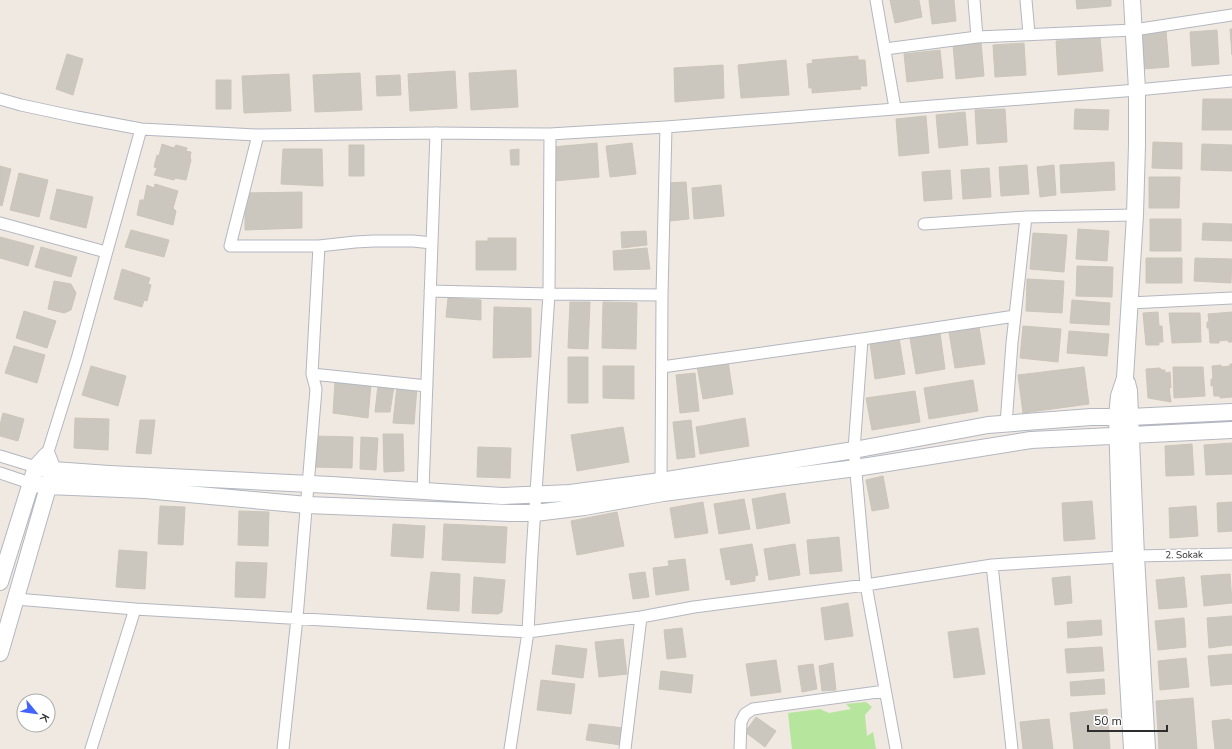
<svg xmlns="http://www.w3.org/2000/svg" width="1232" height="749" font-family="'Nunito Sans',sans-serif">
<rect width="100%" height="100%" fill="#efe9e1"/>
<path fill="#b6e59e" d="M866 702 872 707 865 715 867 736 873 732 876 749H792L788 713 820 709 829 713 851 709 846 704Z"/>
<path fill="#cbc7bf" stroke="#cbc5ba" d="M890 0H919L922 17 895 23Z
M929 0H954L956 21 932 24Z
M1076 0H1111V6L1077 9Z
M1230 29H1232V55Z
M1166 30 1169 67 1142 69 1139 33Z
M1217 30 1219 64 1192 66 1190 32Z
M1100 37 1103 71 1058 75 1056 41Z
M981 42 984 76 956 79 953 45Z
M1024 43 1026 75 995 77 993 45Z
M940 50 943 78 907 82 904 54Z
M67 54 83 59 73 95 56 89Z
M858 56V60H865L867 86H860L861 89 812 93V88H809L807 64 813 63 812 60Z
M786 60 789 95 741 98 738 65Z
M723 65 724 98 675 102 674 68Z
M516 70 518 107 471 110 469 73Z
M455 71 457 108 410 111 408 74Z
M360 73 362 110 315 112 313 75Z
M289 74 291 111 244 113 242 76Z
M400 75 401 95 377 96 376 76Z
M216 80H231V109H216Z
M1203 99H1232V130H1202Z
M1005 109 1007 142 977 144 975 110Z
M1075 109 1109 110 1108 130 1074 129Z
M965 112 968 145 939 148 936 115Z
M926 116 929 153 899 156 896 119Z
M1153 142 1182 143V169L1152 168Z
M597 143 599 177 554 181 552 147Z
M632 143 636 174 610 177 606 146Z
M162 144 174 148 176 145 187 148 186 151 191 152 190 157 191 160 186 180 175 178 174 180 154 175 157 168 154 167 157 155 159 156Z
M1202 144 1232 145V171L1201 170Z
M349 145H364V176H349Z
M283 149H322L323 186 281 184Z
M519 149V165H511L510 150Z
M1114 162 1115 190 1061 193 1060 165Z
M1027 165 1029 194 1001 196 999 167Z
M1054 165 1056 195 1040 197 1037 167Z
M0 166 11 169 2 206 0 205Z
M989 168 991 197 963 199 961 170Z
M950 170 952 199 924 201 922 172Z
M19 173 48 180 39 217 10 210Z
M1149 177H1180L1179 208H1149Z
M686 182 689 219 670 221 666 183Z
M155 184 178 191 173 208 176 211 173 225 137 215 140 200H144L147 185 154 188Z
M721 185 724 216 694 219 692 188Z
M57 189 93 197 86 228 50 219Z
M302 192V228L245 230V193Z
M1150 219H1181V251H1150Z
M1203 223 1232 224V241L1202 240Z
M1078 229 1109 231 1107 261 1076 259Z
M131 230 169 240 164 257 125 247Z
M646 231 647 245 622 248 621 232Z
M1033 233 1067 235 1064 272 1030 269Z
M0 237 34 246 28 266 0 258Z
M488 238H516V270H476V241H488Z
M41 247 77 257 71 277 35 267Z
M647 248 650 269 614 270 613 251Z
M1146 258H1182V283H1146Z
M1195 258 1232 259 1231 283 1194 281Z
M1077 266 1113 267 1112 297 1076 296Z
M122 269 150 278 148 284 151 285 147 301 144 300 142 307 114 299Z
M1027 279 1064 281 1062 313 1026 311Z
M54 281 71 284 76 293 71 310 64 313 48 309Z
M448 298 481 300V320L446 317Z
M1072 300 1110 303 1109 325 1070 323Z
M570 302H590L588 349 568 348Z
M603 302 637 303 636 349 602 348Z
M494 307 531 308V357L493 358Z
M24 311 56 321 47 348 16 338Z
M1158 312 1159 326H1162L1163 342H1159V345H1146L1143 313Z
M1232 312V342H1228V340L1219 341V343H1210L1209 328H1207V322H1209L1208 314Z
M1169 313H1200L1201 342 1172 343Z
M1023 326 1061 329 1058 362 1020 358Z
M979 327 985 364 955 368 949 332Z
M1069 331 1109 334 1107 356 1067 353Z
M940 333 945 369 916 374 910 338Z
M899 338 905 374 875 379 870 343Z
M14 346 45 355 37 383 5 373Z
M568 357H588V403H568Z
M728 361 733 394 703 399 697 366Z
M1230 364H1232V397L1220 398V396H1214L1213 385 1211 386V379H1213L1212 366 1221 365V367L1230 366Z
M91 366 126 376 118 406 82 395Z
M603 366H634V399L603 398Z
M1084 367 1089 404 1023 413 1018 375Z
M1173 367H1203L1205 396 1174 398Z
M1160 368 1161 370H1165V373L1170 372 1171 388 1169 387 1171 402 1148 398 1146 369Z
M695 373 699 411 680 413 676 375Z
M973 380 978 411 929 419 924 388Z
M335 382 371 384 368 418 333 413Z
M378 385 394 386 390 412H375Z
M397 386 417 388 414 424 393 423Z
M915 391 920 422 872 430 866 398Z
M3 413 24 419 18 441 0 436V425Z
M75 418 109 419 108 450 74 448Z
M745 418 749 446 700 454 696 427Z
M140 420H155L151 454 136 453Z
M691 420 695 457 677 459 673 422Z
M623 427 629 462 577 471 571 435Z
M383 434H403L404 471 384 472Z
M316 436 353 437 352 468 314 467Z
M361 437 378 438 376 470 360 469Z
M1232 443V474L1206 475 1204 445Z
M1192 444 1194 475 1166 476 1165 446Z
M478 447 511 448 510 478 477 477Z
M883 476 889 508 872 511 866 480Z
M785 493 790 523 757 529 752 499Z
M744 499 750 529 719 534 714 504Z
M1092 501 1095 539 1064 541 1062 503Z
M703 502 708 533 675 538 670 508Z
M1232 502V531L1218 532 1217 503Z
M160 506 185 507 183 545 158 544Z
M1196 506 1198 536 1170 538 1169 508Z
M239 511 269 512 268 546 238 545Z
M617 512 624 546 577 555 571 521Z
M393 524 425 526 423 558 391 556Z
M444 524 507 527 505 563 442 560Z
M839 537 842 571 810 574 807 540Z
M752 544 758 575 755 576V581L731 585 730 579 726 580 720 549Z
M795 544 800 575 769 580 764 549Z
M119 550 147 552 145 589 116 587Z
M685 559 689 590 656 595 653 568 669 566 668 561Z
M236 562 267 563 265 598 235 597Z
M431 572 460 574 459 611 427 609Z
M645 572 649 597 633 599 629 574Z
M1230 574 1232 603 1204 606 1201 576Z
M1070 576 1072 603 1055 605 1052 578Z
M474 577 505 580 502 612 498 614 472 613Z
M1184 577 1187 607 1159 609 1156 580Z
M848 603 853 636 825 640 821 608Z
M1232 616V645L1209 648 1207 618Z
M1184 618 1186 647 1158 650 1155 621Z
M1101 620 1102 635 1068 638 1067 622Z
M682 628 686 657 667 659 664 630Z
M978 628 985 674 954 678 948 632Z
M623 639 627 674 599 677 595 642Z
M556 645 587 649 583 678 552 674Z
M1102 647 1104 671 1067 673 1065 649Z
M1232 654V684L1211 686 1208 656Z
M1186 658 1189 687 1160 690 1158 661Z
M776 660 781 692 751 696 746 664Z
M833 663 836 690 822 691 819 666Z
M813 664 817 689 802 692 798 666Z
M661 671 693 675 691 693 659 689Z
M1104 679 1105 694 1071 696 1070 682Z
M541 680 575 684 571 714 537 710Z
M1193 698 1197 749H1159L1156 701Z
M1107 709 1110 749H1074L1070 713Z
M756 717 776 731 765 747 745 732Z
M1049 719 1053 749H1023L1020 722Z
M1229 719 1232 721V749H1215L1212 721Z
M589 724 624 728 621 745 586 740Z"/>
<g fill="none" stroke-linecap="round" stroke-linejoin="round">
<defs>
<path id="street" d="M876 0 895 108
M974 0 977 37
M1026 0 1029 34
M885 49 977 37 1134 30 1232 15
M0 99 21 105 77 117 141 129 258 135 436 133 550 134 666 127 1137 90 1232 81
M258 135 230 246H319L355 242 374 241H413L432 243
M0 223 106 252
M924 224 1026 217 1135 215
M430 291 549 294 662 295
M1130 303 1232 298
M862 339 854 450 866 585 896 749
M662 367 862 339 1015 316
M312 374 427 386
M1006 424 1012 343 1026 217
M47 455 77 359 141 129
M0 456 36 467
M0 473 30 483
M661 481 662 295 666 127
M423 491 436 133
M992 565 1012 749
M16 599 135 609 528 632 641 617 694 607 866 585 992 565 1136 556 1232 554
M91 749 135 609
M283 749 297 618 316 389 312 374 319 246
M510 749 528 632 532 554 549 294 550 134
M625 749 641 617
M740 749 741 722 745 714 753 709 885 691"/>
<path id="secondary" d="M1132 0 1137 90V144L1135 215 1125 378 1119 396 1117 416 1121 557 1132 749
M1127 383 1129 391 1136 556 1147 749
M36 467 53 470 109 474 331 485 502 496 570 493 661 481 854 450 988 425 1091 417H1130L1232 412
M30 483 48 486 145 490 307 505 510 513H535L584 507 663 493 856 468 1031 440 1232 430
M0 582 36 467 47 455 53 470 0 653"/>
</defs>
<use href="#street" stroke="#b4b7c1" stroke-width="13"/>
<use href="#secondary" stroke="#b4b7c1" stroke-width="18"/>
<use href="#street" stroke="#fff" stroke-width="11"/>
<use href="#secondary" stroke="#fff" stroke-width="16"/>
</g>
<g text-anchor="middle" dominant-baseline="central" stroke-width="4" stroke-linejoin="round" paint-order="stroke">
<g font-size="10" fill="#2e2e2e" stroke="#fff">
<text transform="translate(1184 555) rotate(-1)">2. Sokak</text>
</g>
</g>
<g transform="translate(36 713) rotate(119)"><circle r="19" fill="#ffffff" stroke="#ababab"/>
<path d="M0-3L7 15L0 10L-7 15Z" fill="#4264fb"/>
<text y="-6" font-size="11" font-weight="bold" text-anchor="middle" fill="#2e2e2e">K</text>
</g>
<path d="M1088 725v6h79v-6" fill="none" stroke="#2e2e2e" stroke-width="2"/>
<text x="1094" y="725" font-size="12" fill="#2e2e2e" stroke="#ffffff" stroke-width="3" paint-order="stroke">50 m</text>
</svg>
